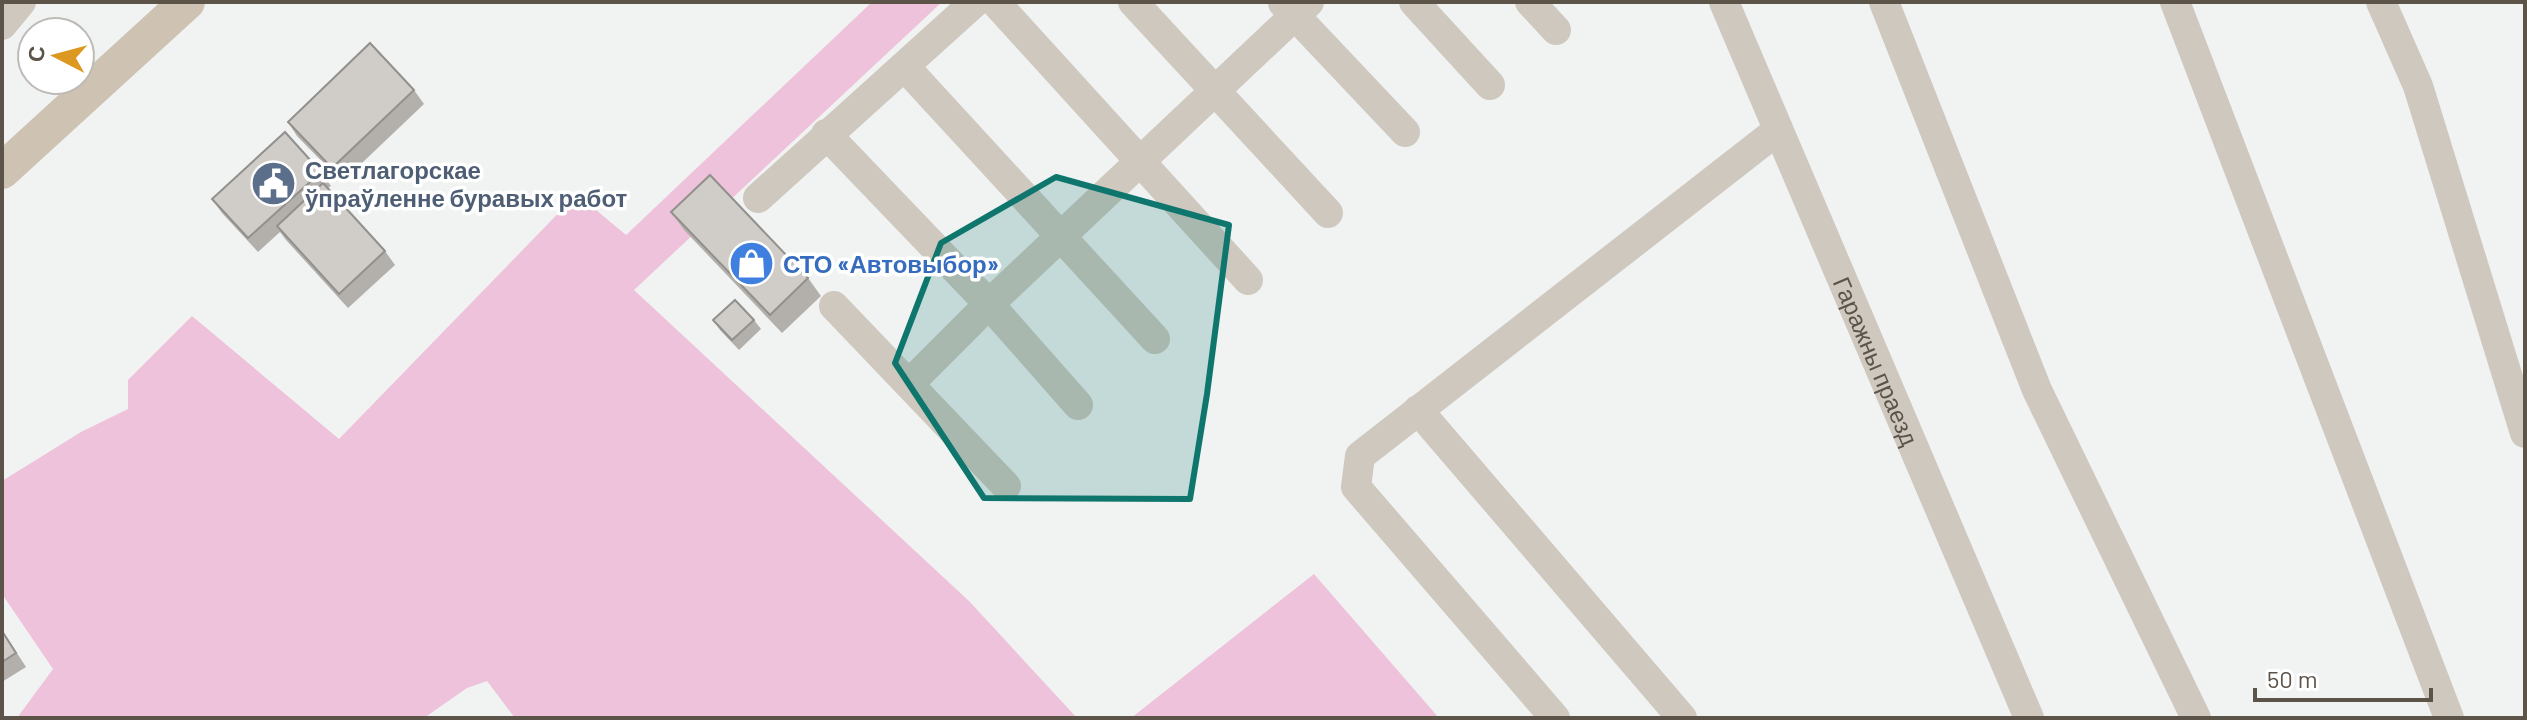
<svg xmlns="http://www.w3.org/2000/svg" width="2527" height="720" font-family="Barlow,sans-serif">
<rect width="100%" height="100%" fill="#f1f3f3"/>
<path fill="#eec2da" d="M872 2H942L634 290 969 601 1077 718H515L487 681 467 688 424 718H17L53 669 2 594V481L81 432 128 409V380L192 316 339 439 577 194 626 235Z
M1314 574 1439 718H1131Z"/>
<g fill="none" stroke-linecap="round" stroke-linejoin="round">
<g stroke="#cfc8bf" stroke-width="30">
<path d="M995 2 1248 280"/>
<path d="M1133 2 1328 213"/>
<path d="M1414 2 1490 85"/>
<path d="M1530 2 1556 30"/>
<path id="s1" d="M1724 2 2029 718"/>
<path d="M1884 2 2037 390 2196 718"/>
<path d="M2175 2 2449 718"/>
<path d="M2381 2 2418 86 2525 433"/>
<path d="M1283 3 1405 132"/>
<path d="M2 25 21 2"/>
<path d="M905 67 1155 339"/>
<path d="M826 134 989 304 1078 405"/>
<path d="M758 198 975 2"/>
<path d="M834 306 1006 486"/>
<path d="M909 384 989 304 1309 2"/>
<path d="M1418 410 1682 718"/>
<path d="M1555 718 1356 487 1360 456 1778 130"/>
</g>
<path stroke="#cec2b2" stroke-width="36" d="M2 171 187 2"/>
</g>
<path fill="#b3b0ac" d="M414 90 424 104 342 182 297 136 288 122Z
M321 172 331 186 328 188 385 251 395 265 348 308 286 240 280 232 258 252 222 213 212 199Z
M671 212 808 278 821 296 782 333 684 230Z
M713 320H754L761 329 739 350 720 330Z
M2 630 26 667 2 682Z"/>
<path fill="#d0cdc8" stroke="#92908c" stroke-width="2" d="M370 43 414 90 332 168 288 122Z
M285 132 321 172 248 238 212 199Z
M710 175 808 278 770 315 671 212Z
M323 183 385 251 339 294 277 226Z
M735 300 754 320 732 340 713 320Z
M2 631 16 653 2 662Z"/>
<path fill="#0f766e" fill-opacity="0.2" stroke="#0f766e" stroke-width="6" stroke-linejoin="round" d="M1056 177 1229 225 1207 394 1190 499 984 498 895 363 941 243Z"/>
<defs>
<symbol id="civic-disc" viewBox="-11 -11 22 22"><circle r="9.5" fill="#5c6f8a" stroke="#fff"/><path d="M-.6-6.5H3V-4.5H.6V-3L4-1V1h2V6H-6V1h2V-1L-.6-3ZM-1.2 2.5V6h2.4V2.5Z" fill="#fff"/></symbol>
<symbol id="shop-disc" viewBox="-11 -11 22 22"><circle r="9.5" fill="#3f7fe0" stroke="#fff"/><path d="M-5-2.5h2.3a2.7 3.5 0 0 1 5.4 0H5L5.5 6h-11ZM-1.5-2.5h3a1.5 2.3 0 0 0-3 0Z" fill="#fff"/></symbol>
</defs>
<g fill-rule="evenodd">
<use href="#civic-disc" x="248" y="158" width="51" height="51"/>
<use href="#shop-disc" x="726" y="238" width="51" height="51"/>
</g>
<g text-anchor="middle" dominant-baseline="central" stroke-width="7" stroke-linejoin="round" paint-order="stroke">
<g font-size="24" font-weight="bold" fill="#4e5e75" stroke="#fff" text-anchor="start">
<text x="305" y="169">Светлагорскае<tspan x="305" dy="28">ўпраўленне буравых работ</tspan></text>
</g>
<g font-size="24" font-weight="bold" fill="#366cbe" stroke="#fff" text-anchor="start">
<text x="783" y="263">СТО «Автовыбор»</text>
</g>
<g font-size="24" fill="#5d5449" stroke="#fff">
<text stroke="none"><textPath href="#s1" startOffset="390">Гаражны праезд</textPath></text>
</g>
</g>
<rect width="2527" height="720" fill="none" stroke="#5d5449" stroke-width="8"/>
<g transform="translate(56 56) rotate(276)"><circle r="38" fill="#ffffff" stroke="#bebbb6" stroke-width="2"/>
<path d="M0-6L14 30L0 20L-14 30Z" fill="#dd9821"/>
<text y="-12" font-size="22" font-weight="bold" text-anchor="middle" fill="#5d5449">С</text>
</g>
<path d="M2255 688v12h176v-12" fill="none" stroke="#5d5449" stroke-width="4"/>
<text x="2267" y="688" font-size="24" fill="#5d5449" stroke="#ffffff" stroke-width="6" paint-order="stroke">50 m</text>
</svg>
